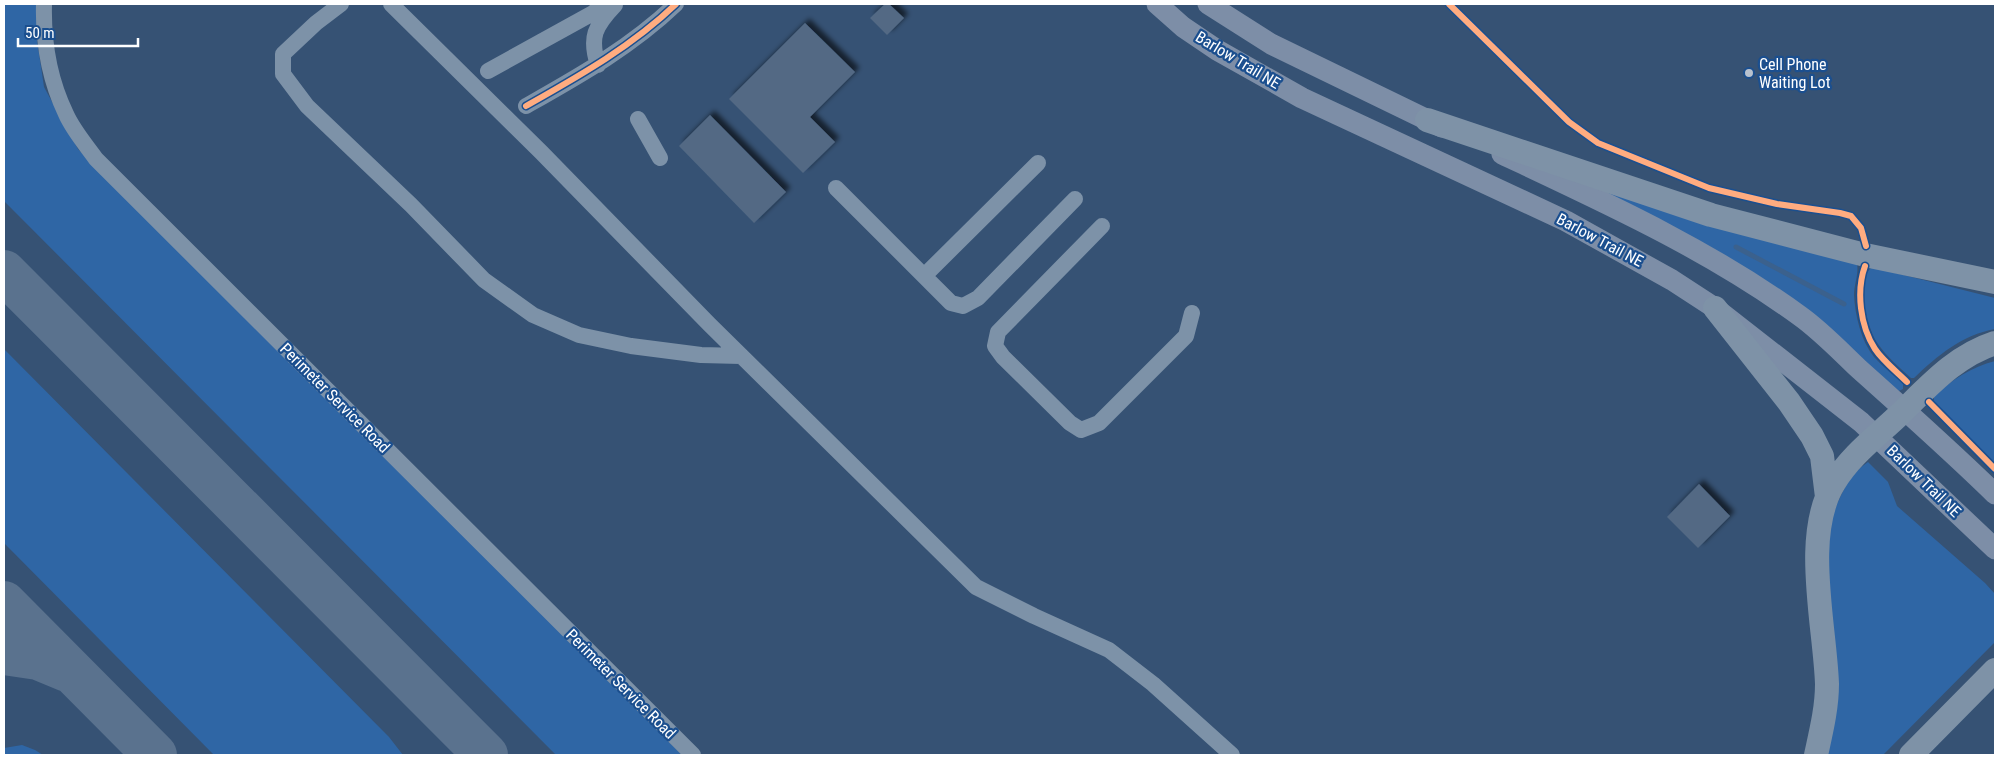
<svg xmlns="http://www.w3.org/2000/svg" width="1999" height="759" font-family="'Roboto Condensed',sans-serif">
<defs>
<filter id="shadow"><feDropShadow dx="4.5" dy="-4.5" stdDeviation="2.5" flood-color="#0009"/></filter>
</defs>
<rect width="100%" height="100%" fill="#365274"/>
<path fill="#2f66a5" d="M4 4H37V40L44 87 78 149 682 755H556L4 201Z
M1598 189 1857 264C1859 273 1854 285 1854 295 1855 315 1861 341 1874 357 1883 367 1894 375 1903 384V389L1899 391Z
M1872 267 1995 298V329C1962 335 1937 356 1914 378H1911C1900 368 1887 357 1878 344 1867 329 1855 280 1872 267Z
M4 349 389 737 403 755H214L4 543Z
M1995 361V463L1934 402V396C1951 380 1972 367 1995 361Z
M1868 462 1888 482 1897 506 1985 583 1995 594V642L1883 755H1827L1826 566 1831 516 1848 481 1860 468Z
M22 745 35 750 43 755H4V748Z"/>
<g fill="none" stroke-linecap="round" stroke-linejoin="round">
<path stroke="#3b618d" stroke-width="5" d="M1736 247 1844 304"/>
<path stroke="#5a728e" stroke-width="44" d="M4 272 486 755
M4 603 155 755
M4 653 38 658 67 670"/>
</g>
<path fill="#526984" filter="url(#shadow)" d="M885 4H889L904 18 887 35 870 18Z
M805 23 855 72 810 117 835 142 803 173 729 99Z
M710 115 786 192 754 223 679 146Z
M1699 484 1730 516 1698 548 1667 517Z"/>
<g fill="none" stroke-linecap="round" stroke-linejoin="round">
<path stroke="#7d92a8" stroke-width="16" d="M44 4C43 42 49 79 66 114 73 130 86 145 96 159L693 755
M341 4 316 23 283 54V74L307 106 411 205 484 280 533 315 579 335 631 346 701 355 741 356
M391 4 541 152 709 324 976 587 1034 616 1109 650 1153 684 1232 755
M598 65C589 37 595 26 615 5
M488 71 593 13 605 4
M526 106C579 76 631 47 676 4
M638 119 660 158
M836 188 951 303 963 306 978 298 1075 199
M1102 226 998 332 995 346 1003 357 1070 423 1081 430 1099 423 1186 336 1192 313
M924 276 1038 163"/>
<path stroke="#7d8ea7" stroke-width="21" d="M1157 4 1183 27 1217 50 1302 98 1566 221 1672 280 1715 308 1861 422 1995 549
M1208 4 1271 44 1442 127
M1502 154C1604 202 1708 249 1800 316 1821 331 1840 351 1859 369 1905 410 1951 451 1995 494"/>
<path stroke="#7e92a7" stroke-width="24" d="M1427 120 1711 215 1865 255 1995 282
M1715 308 1789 402 1812 436 1822 456 1827 497
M1816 755C1821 732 1827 708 1827 684 1825 625 1802 535 1834 483 1850 456 1877 436 1899 415 1929 386 1955 356 1995 343
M1911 755 1995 670"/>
<defs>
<path id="cycleway" d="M1449 4 1569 122 1598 143 1709 188 1777 204 1840 213 1851 216 1861 228 1866 246
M526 106C579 76 631 47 676 4
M1865 266C1856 291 1860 326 1875 349 1883 361 1897 372 1907 382
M1929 402 1995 469"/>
</defs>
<use href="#cycleway" stroke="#1b4f8f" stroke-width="9"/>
<use href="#cycleway" stroke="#ffac80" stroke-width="6"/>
</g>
<circle fill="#b9c2ce" stroke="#1b4f8f" stroke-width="2" cx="1749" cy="73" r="5"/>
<g text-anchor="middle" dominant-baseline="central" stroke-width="4.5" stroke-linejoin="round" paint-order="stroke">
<g font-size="16" fill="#fff" stroke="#1b4f8f">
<text transform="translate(1238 60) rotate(31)">Barlow Trail NE</text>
<text transform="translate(1600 240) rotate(28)">Barlow Trail NE</text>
<text transform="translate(335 398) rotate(45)">Perimeter Service Road</text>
<text transform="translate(1924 481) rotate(44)">Barlow Trail NE</text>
<text transform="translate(621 684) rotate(45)">Perimeter Service Road</text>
</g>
<g font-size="16" fill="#fff" stroke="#1b4f8f" text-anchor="start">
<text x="1759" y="64">Cell Phone<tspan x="1759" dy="18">Waiting Lot</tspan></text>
</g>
</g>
<rect width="1999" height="759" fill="none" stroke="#ffffff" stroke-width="10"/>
<path d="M18 38v8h120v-8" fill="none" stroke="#ffffff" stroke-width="2.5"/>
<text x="25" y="38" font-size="15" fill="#ffffff" stroke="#1b4f8f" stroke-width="4" paint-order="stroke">50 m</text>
</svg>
